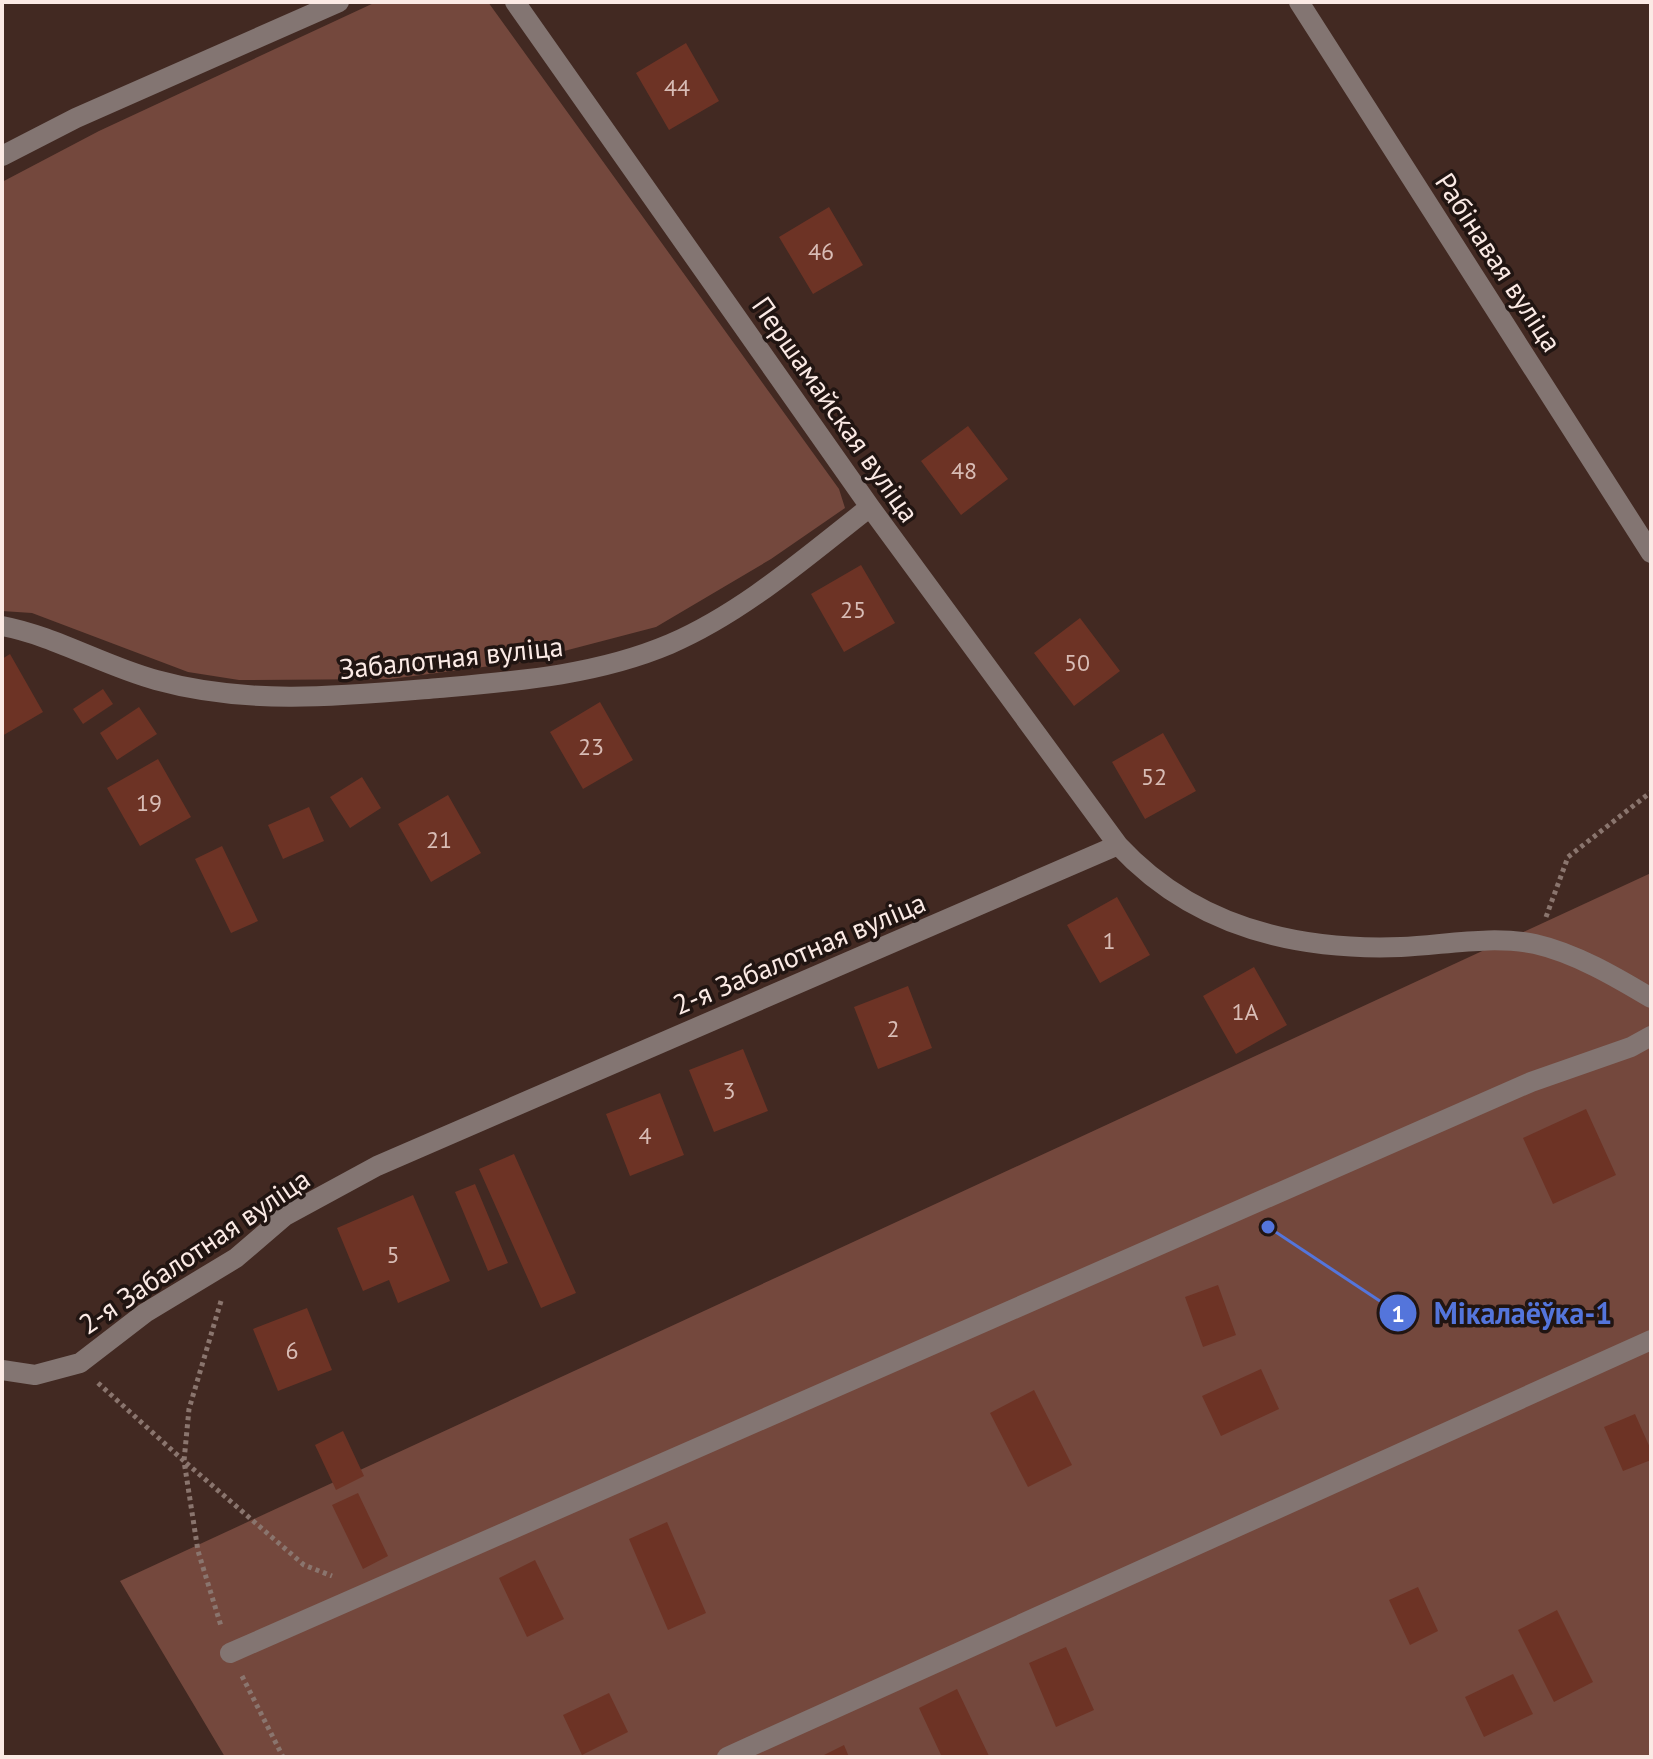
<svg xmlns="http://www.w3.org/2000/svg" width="1653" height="1759" font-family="'PT Sans',sans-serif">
<rect width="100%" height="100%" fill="#422922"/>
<path fill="#74483d" d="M376 2H488L839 489 845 508 771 559 656 627 522 662 390 679 239 680 188 672 32 613 2 611V182L99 131Z
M1651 873V1757H225L120 1581Z"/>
<path fill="#6d3325" d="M686 43 719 101 669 130 636 73Z
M829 207 863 265 813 294 779 237Z
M968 426 1008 479 961 515 921 461Z
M861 565 895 623 844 652 811 594Z
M1080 618 1120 671 1074 706 1034 653Z
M10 654 43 712 2 736V659Z
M103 689 113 704 83 724 73 709Z
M600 702 633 760 583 789 550 732Z
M139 707 157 734 117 760 100 733Z
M1163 733 1196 791 1145 819 1112 762Z
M158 759 191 817 140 846 107 788Z
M362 777 381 808 350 828 330 797Z
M448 795 481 853 431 882 398 824Z
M309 807 324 841 283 859 268 825Z
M222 846 258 921 231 933 195 859Z
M1117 897 1150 955 1100 983 1067 925Z
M1254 967 1287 1025 1236 1054 1203 996Z
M908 986 932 1048 878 1069 854 1007Z
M743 1049 768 1111 714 1132 689 1070Z
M660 1093 684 1155 630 1176 606 1114Z
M1586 1109 1616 1175 1553 1204 1523 1138Z
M514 1154 576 1293 541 1308 479 1169Z
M475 1184 508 1263 488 1271 455 1192Z
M413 1195 450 1281 398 1303 389 1280 363 1291 337 1228Z
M1218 1285 1236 1335 1203 1347 1185 1297Z
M307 1308 332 1370 278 1391 253 1329Z
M1261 1369 1279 1409 1221 1436 1202 1396Z
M1034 1390 1072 1465 1028 1487 990 1413Z
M1635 1414 1651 1450V1460L1623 1471 1604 1427Z
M343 1431 364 1476 336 1490 315 1445Z
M358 1493 388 1556 363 1569 332 1505Z
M667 1522 706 1613 668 1630 629 1539Z
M535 1560 564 1619 527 1637 499 1578Z
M1418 1587 1438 1631 1410 1645 1389 1600Z
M1557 1610 1593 1682 1554 1702 1518 1630Z
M1066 1647 1094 1710 1056 1727 1029 1663Z
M1513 1674 1533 1714 1484 1737 1465 1697Z
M957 1689 989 1756 987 1757H942L919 1708Z
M609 1693 628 1732 582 1755 563 1715Z
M844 1745 849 1757H820Z"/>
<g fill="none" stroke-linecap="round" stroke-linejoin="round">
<path stroke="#8a756e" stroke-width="5" stroke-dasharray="4 4" stroke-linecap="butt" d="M1546 917 1568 857 1651 792
M221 1301 189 1409 184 1461 304 1565 332 1576
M98 1383 184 1461 198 1551 221 1626
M242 1676 283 1757"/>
<path stroke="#837572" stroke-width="20" d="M515 2 870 507 1118 845C1192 925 1294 951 1401 947 1445 945 1491 935 1535 944 1575 953 1616 977 1651 998
M1299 2 1651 553
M2 156 76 118 339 2
M2 626C55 636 104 666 156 680 250 706 344 696 439 688 518 681 597 675 670 644 744 612 807 556 870 507
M2 1370 35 1375 80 1363 145 1313 236 1258 285 1216 377 1166 1118 845
M230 1653 1531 1082 1631 1047 1651 1036
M727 1757 1651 1340"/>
</g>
<g text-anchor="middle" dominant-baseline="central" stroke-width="7" stroke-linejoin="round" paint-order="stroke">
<g font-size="24" fill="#d8bcb5">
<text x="677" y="87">44</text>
<text x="821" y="251">46</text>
<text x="964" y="470">48</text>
<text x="853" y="609">25</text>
<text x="1077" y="662">50</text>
<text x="591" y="746">23</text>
<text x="1154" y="776">52</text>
<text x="149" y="802">19</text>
<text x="439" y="839">21</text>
<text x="1109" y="940">1</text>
<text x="1245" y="1011">1А</text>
<text x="893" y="1028">2</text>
<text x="729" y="1090">3</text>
<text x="645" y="1135">4</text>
<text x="393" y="1254">5</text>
<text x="292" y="1350">6</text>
</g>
<g font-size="28" fill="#fbeae5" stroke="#211512">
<text transform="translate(1499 262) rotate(57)">Рабінавая вуліца</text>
<text transform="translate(836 409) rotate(55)">Першамайская вуліца</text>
<text transform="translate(451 657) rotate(-6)">Забалотная вуліца</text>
<text transform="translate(799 953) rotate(-23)">2-я Забалотная вуліца</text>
<text transform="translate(194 1251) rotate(-34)">2-я Забалотная вуліца</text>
</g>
</g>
<path fill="none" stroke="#5475db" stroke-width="3" d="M1268 1227L1398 1313"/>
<g fill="#5475db" stroke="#211512" stroke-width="3">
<circle cx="1268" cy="1227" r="8"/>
<circle cx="1398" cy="1313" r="20"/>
</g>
<g font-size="24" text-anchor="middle" font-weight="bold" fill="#fff">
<text x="1398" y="1322">1</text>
</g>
<g font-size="30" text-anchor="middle" font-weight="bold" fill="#5475db" stroke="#211512" stroke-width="7" stroke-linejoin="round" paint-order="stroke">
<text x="1523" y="1324">Мікалаёўка-1</text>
</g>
<rect width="1653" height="1759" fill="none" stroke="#fbeae5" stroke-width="8"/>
</svg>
